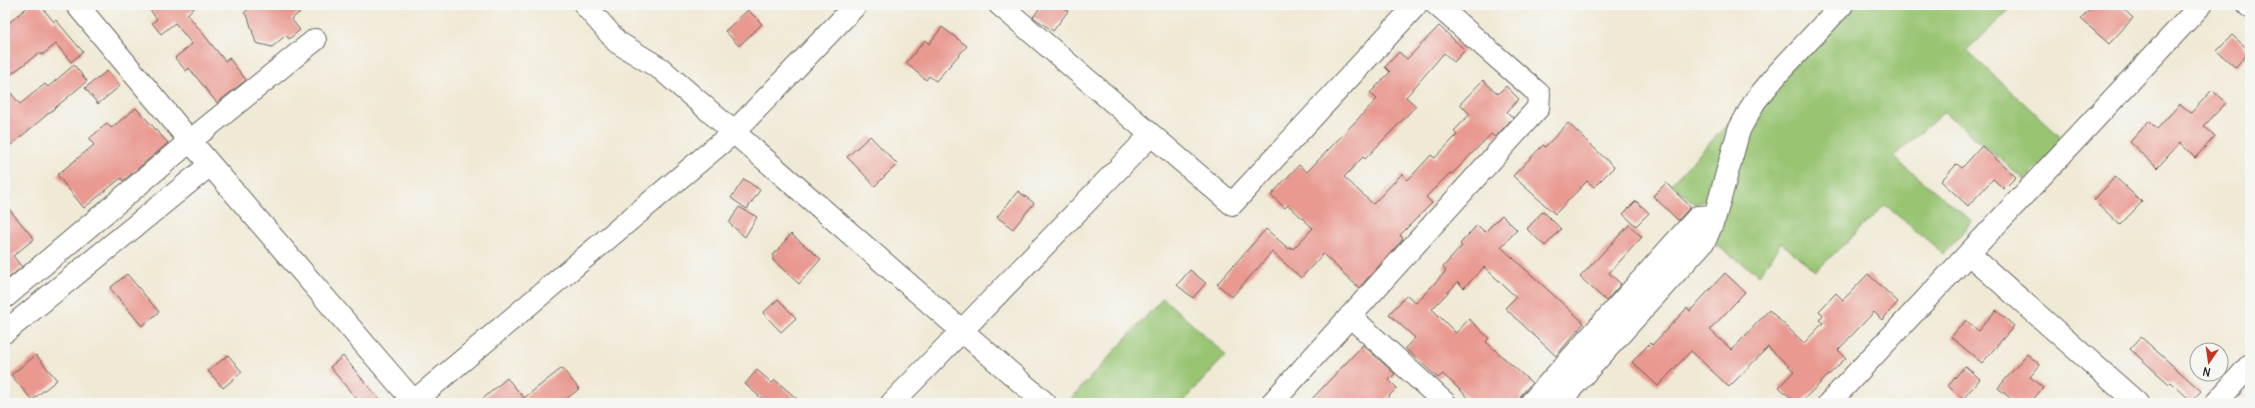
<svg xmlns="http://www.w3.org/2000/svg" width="2255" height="408" font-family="Delius,sans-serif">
<rect width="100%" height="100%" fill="#f6f6f2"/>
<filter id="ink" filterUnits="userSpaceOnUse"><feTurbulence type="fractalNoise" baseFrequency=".025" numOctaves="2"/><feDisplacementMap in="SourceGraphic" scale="8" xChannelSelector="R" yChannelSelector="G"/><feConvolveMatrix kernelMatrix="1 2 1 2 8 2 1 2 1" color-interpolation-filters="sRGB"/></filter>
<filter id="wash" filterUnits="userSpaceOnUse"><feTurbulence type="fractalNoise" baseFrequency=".012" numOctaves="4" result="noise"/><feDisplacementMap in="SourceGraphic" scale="16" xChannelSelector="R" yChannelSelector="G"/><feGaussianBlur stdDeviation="0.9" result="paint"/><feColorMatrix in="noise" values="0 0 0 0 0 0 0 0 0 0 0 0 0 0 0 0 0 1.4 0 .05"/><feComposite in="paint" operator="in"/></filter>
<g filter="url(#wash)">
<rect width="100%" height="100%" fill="#f0e9d5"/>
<path fill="#99c573" stroke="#5a7048" d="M1839 5H2014L1967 51 2064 140 2025 180 1944 112 1893 157 1972 221 1944 254 1885 205 1816 271 1781 243 1759 275 1716 245 1725 211 1712 199 1695 204 1671 184Z
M1163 298 1226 355 1182 403H1070L1068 402Z"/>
<g id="blocks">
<path fill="#e99990" d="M30 5H40L54 22 56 20 83 52 71 62 56 44 42 55 40 52 5 79V26Z
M146 5H198L187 14 225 61 229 58 246 80 217 103 189 68 186 71 175 58 192 44 175 23 161 34 152 23 157 19Z
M254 5H310L291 19 300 30 289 39 286 35 272 47 256 43 248 17 244 13Z
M1042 5H1060L1068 11 1053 31 1033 17Z
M2094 5H2119L2133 18 2109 44 2081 19Z
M748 10 762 24 739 46 725 31Z
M1439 26 1465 50 1454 62 1444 53 1406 97 1416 106 1365 159 1363 157 1344 177 1373 204 1402 174 1408 180 1431 155 1435 158 1457 135 1454 131 1470 114 1460 104 1483 80 1498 94 1506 86 1519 99 1507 112 1513 118 1495 137 1491 134 1452 174 1450 173 1426 197 1432 203 1400 235 1403 239 1359 288 1323 254 1301 278 1272 252 1232 297 1217 284 1266 229 1289 249 1290 247 1293 249 1313 228 1288 205 1285 208 1271 195 1299 165 1307 172 1377 99 1370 93 1390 72 1385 67 1399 52 1407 59Z
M942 27 967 46 936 81 929 76 926 80 906 63 925 40 929 44Z
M2232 35 2250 51 2236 68 2217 51Z
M74 65 87 81 5 150V86L20 104 45 84 48 87Z
M107 71 120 86 98 104 85 88Z
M2212 90 2226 103 2204 126 2215 136 2195 158 2180 143 2157 168 2130 142 2149 121 2157 129 2180 104 2191 113Z
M136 108 168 143 123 181 121 178 84 208 57 175 94 145 89 139 107 123 111 128Z
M1568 123 1614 167 1594 187 1587 181 1555 214 1513 176 1543 145 1545 147Z
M870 136 897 164 875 186 847 157Z
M1982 146 2016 177 2004 189 1993 179 1968 206 1941 181 1957 164 1962 168Z
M2115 177 2142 202 2120 225 2094 200Z
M744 179 760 190 747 209 731 198Z
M1666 183 1691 207 1678 220 1653 196Z
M1018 191 1034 203 1013 229 997 217Z
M1636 201 1649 213 1636 226 1623 214Z
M5 204 34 239 13 256 22 267 5 281Z
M739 207 757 217 745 237 729 223Z
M1543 211 1561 229 1545 246 1527 229Z
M1502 215 1517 230 1501 247 1584 323 1556 356 1505 308 1516 297 1484 267 1464 288 1458 282 1432 309 1456 333 1469 319 1489 338 1486 342 1532 383 1521 395 1519 403H1474L1443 374 1438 378 1405 348 1415 338 1389 314 1407 295 1416 303 1446 271 1443 267 1462 246 1460 244 1477 225 1485 232Z
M1629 225 1642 237 1609 273 1621 284 1606 301 1580 277Z
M791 234 821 259 799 284 773 260V255Z
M1190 270 1206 283 1193 298 1177 285Z
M1725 273 1745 292 1710 330 1732 350 1769 310 1804 343 1823 323 1819 320 1823 315 1819 311 1836 293 1843 300 1868 274 1898 302 1882 320 1874 312 1838 350 1846 358 1800 403H1796L1779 387 1794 371 1768 347 1729 387 1691 351 1658 386 1632 362 1650 343 1652 345 1687 308 1690 311Z
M127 274 159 312 142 326 110 288Z
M778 299 796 318 781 332 763 313Z
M1996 310 2014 326 1982 363 1951 337 1966 320 1978 331Z
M2141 337 2201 391 2191 401 2171 382 2169 384 2130 349Z
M1363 345 1395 374 1389 380 1397 388 1382 403H1308Z
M2027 354 2040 365 2030 377 2043 388 2030 403H2016L1998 388Z
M36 355 57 380 32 400 11 375Z
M228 355 242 372 223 388 208 371Z
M343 356 382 403H360L330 367Z
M1965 366 1980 379 1963 399 1948 386Z
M562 368 579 389 561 403H478L507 378 524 398Z
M757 370 772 383 775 380 802 403H767L745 384Z"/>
</g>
</g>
<g filter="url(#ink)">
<use href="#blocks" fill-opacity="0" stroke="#66645d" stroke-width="1"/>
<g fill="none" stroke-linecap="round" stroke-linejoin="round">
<defs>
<path id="minor" d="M77 5 190 141 415 403
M585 5 617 42 661 69 1045 403
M1000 5 1232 204 1416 5
M2248 5 2250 7
M1969 254 2137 403
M5 297 190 141 315 40
M1350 316 1445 403
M5 332 210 165
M412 403 734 132 856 5
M892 403 1151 135
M1272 403 1538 108 1539 94 1437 5
M1531 403 1698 217 1715 216
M1558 403 1705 240 1715 216 1739 130 1755 101 1779 72 1842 5
M1829 403 2201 5
M2216 403 2250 365"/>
</defs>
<use href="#minor" stroke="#66645d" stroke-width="24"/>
<use href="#minor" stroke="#fff" stroke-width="22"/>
</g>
</g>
<rect width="2255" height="408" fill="none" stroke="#f6f6f2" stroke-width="20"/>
<g transform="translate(2209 362) rotate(193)"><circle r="19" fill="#f6f6f2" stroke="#9f9f9c"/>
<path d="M0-3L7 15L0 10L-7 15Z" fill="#c8321e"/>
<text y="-6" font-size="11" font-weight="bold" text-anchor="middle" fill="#1c1c1c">N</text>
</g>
</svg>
